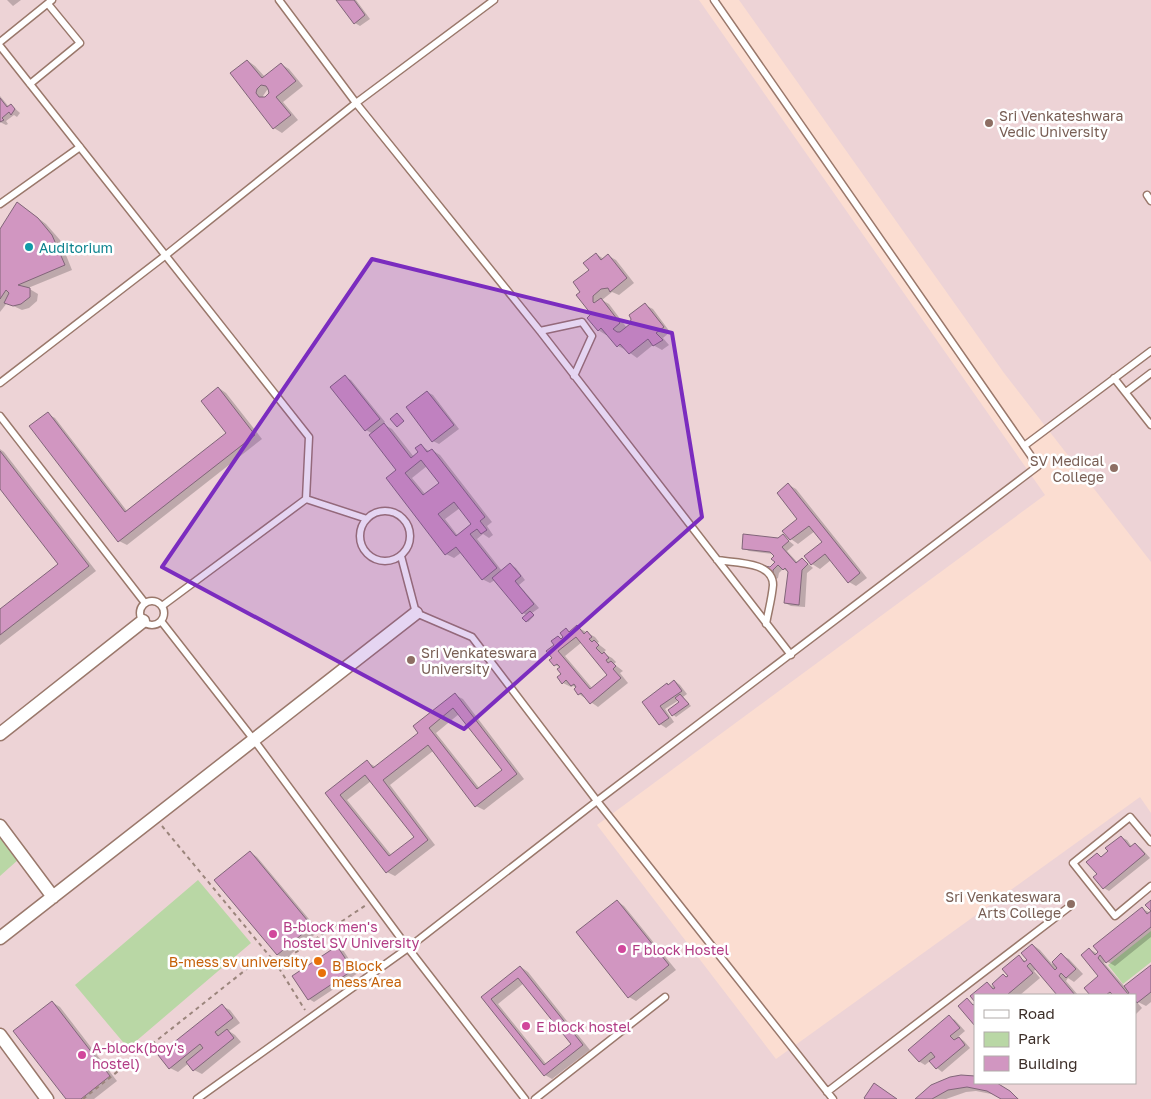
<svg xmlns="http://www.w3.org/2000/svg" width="1151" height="1099" font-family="'Golos Text',sans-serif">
<rect width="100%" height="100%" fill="#fbddd1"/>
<path fill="#edd3d6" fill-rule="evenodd" d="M0 0H699L1045 495 597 825 776 1059 1140 797 1151 813V1099H0ZM975 995H1135V1083H975Z
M739 0H1151V562L1004 373Z"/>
<path fill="#b9d7a5" d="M0 818 28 851 0 876Z
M198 880 251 943 128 1048 75 985Z
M1151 931V962L1123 984 1108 965Z"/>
<path fill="#0003" fill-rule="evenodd" d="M7 0H21L13 6Z
M338 0H356L370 19 360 26 355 23Z
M248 61 255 66 265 77 281 64 289 69 303 86 283 102 298 120 282 133 274 128 232 74ZM269 89 268 97 264 99 263 96 267 90Z
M0 96 9 107 11 105 20 113 17 117 14 115 6 121 8 124 6 125 0 122Z
M18 203 46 224 60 240 72 270 28 288 38 294 37 301 29 308 22 310 7 303 0 312V231Z
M596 254 604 259 609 256 616 260 634 283 619 295 612 292 602 300 609 304 627 328 631 324 645 305 653 309 670 332 663 338 669 345 662 350 653 345 637 358 626 350 618 346 608 334 606 335 598 330 593 314 582 292Z
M345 377 351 380 385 422 383 424 392 429 414 457 420 453 421 445 430 452 432 450 440 455 492 522 487 526 493 535 489 538 483 534 477 539 502 571 510 564 516 568 525 580 519 585 539 608 532 613 534 616 528 622 523 618 527 615 523 613 495 580 490 583 482 579 462 552 454 558 446 554 398 470 373 434 366 430ZM427 466 440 483 426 495 412 478ZM460 508 473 524 458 536 445 519Z
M219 388 226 393 262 439 127 545 119 541 48 414 55 418 127 511 228 433Z
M427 392 433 395 459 429 439 444 433 441Z
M0 449 4 452 96 571 0 645V610L60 565 0 487Z
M789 485 796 489 867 578 856 586 849 582 831 560 820 569 812 564 824 542 815 531 798 544 791 539 799 519Z
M783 536 794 545 787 551 798 563 803 559 813 568 807 573 805 607 791 606 785 603 789 572 783 569 779 573 778 578 774 580 771 568 777 562 773 554 749 551 743 548 779 540Z
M577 627 595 637 599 642 597 643 606 650 603 653 612 658 616 662 614 664 623 671 620 673 628 683 598 707 579 694 577 688 573 686 571 687 563 683V674L561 668 555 665 553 658 558 637 562 639 566 630 571 632ZM582 642 609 675 592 688 565 656Z
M675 681 680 685 687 694 683 697 691 706 676 717 669 711 680 702 679 700 665 709 674 722 666 728 660 724 644 702Z
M455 695 463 699 524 779 484 810 476 806 433 751 390 785 435 845 395 876 387 872 327 793 367 762 376 767 420 733ZM459 714 503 770 480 789 436 733ZM371 781 415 837 392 856 347 800Z
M1121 837 1127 840 1132 847 1135 844 1141 848 1150 858 1109 891 1104 888 1098 874 1097 855 1102 857Z
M250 852 257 857 319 931 285 959 278 955Z
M617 901 624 906 676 970 636 1001 629 997Z
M1142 909 1151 913V937L1115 966 1106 961 1104 963 1125 987 1151 966V1002L1146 1006 1136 1001 1142 1008 1135 1015V995H1092L1086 988 1099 976 1089 949 1098 954Z
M1033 945 1040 950 1052 964 1061 955 1069 959 1083 974 1074 982 1068 978 1066 981 1078 995H1058L1036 969 1034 971 1040 978 1020 995 972 996 987 983 997 989 1004 975 1008 978 1019 957 1027 962Z
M337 947 343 950 358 973 314 1002 309 999Z
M521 967 528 972 590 1050 552 1079 545 1075 483 997ZM524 983 573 1044 547 1065 498 1004Z
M52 1002 60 1007 117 1081 94 1099H67Z
M222 1006 230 1010 240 1023 229 1031 235 1035 241 1042 202 1074 194 1070 189 1063 178 1072 170 1068Z
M949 1017 955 1020 965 1031 958 1037 964 1041 970 1048 942 1072 937 1068 930 1061 925 1065 920 1062 910 1050Z
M975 1083H994L1009 1091 1019 1099H1002L996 1095 976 1091 966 1092 946 1099H917L932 1086Z"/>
<path fill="#d196c1" stroke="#816579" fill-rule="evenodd" d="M336 0H354L365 15 354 24Z
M247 60 262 78 281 63 296 81 276 97 291 115 273 129 230 73ZM261 85 266 86 268 89 269 93 265 97H259L256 93 257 89Z
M0 98 7 107 11 104 15 109 11 115 9 112 2 118 4 120 0 122Z
M17 202 38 218 52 235 65 265 18 285 30 288V297L21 304 13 306 4 303 9 293 6 290 0 299V229Z
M596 253 601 260 608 254 627 278 610 292 608 288 601 289 593 296V302L594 303 601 298 620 323 613 329 617 332H620L630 324 631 319 629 315 645 303 664 327 656 333 663 340 653 346 648 339 629 354 620 344 617 347 601 328 598 331 587 318 591 314 576 295 580 292 573 282 589 270 583 263Z
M345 375 380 419 365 431 330 387Z
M218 387 255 435 118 542 29 426 48 412 125 512 226 433 201 401Z
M427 391 454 425 432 442 406 407Z
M397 413 404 421 397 427 390 419Z
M384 423 411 458 418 452 415 448 421 444 427 452 432 449 485 517 480 521 487 530 481 534 477 529 470 534 497 568 482 580 456 547 445 555 386 478 396 470 369 435ZM421 460 439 483 423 495 405 473ZM454 502 471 524 456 536 438 514Z
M0 451 89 566 0 635V609L58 564 0 489Z
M788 483 860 573 848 583 825 554 811 565 804 556 822 542 809 526 790 540 782 531 797 519 777 493Z
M743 534 778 538 783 534 789 541 782 547 796 563 802 558 808 564 802 570 799 605 784 603 788 572 785 568 783 570 778 565 773 570V575L767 577 762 571 765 566 770 567 775 562 771 559 774 556 770 552 742 549Z
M510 563 521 576 515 581 534 604 522 614 492 578Z
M530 611 534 615 526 622 522 618Z
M577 625 584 634 587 631 592 637 589 639 592 642 594 640 599 645 596 648 602 654 604 652 609 658 606 660 608 663 611 661 616 666 613 669 621 678 590 704 581 693 578 695 574 689 576 687 574 684 571 686 566 680 562 684 557 677 561 674 557 669 560 667 557 664 554 666 549 660 552 658 546 651 554 645 551 641 558 636 561 639 563 637 560 633 566 628 569 632ZM576 637 607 675 590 689 558 651Z
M674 680 682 691 660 706 669 718 659 725 642 702 667 683 668 685Z
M455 693 517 774 475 807 428 745 383 780 428 840 386 873 325 793 367 760 373 768 418 733 413 726ZM453 708 502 770 477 789 429 728ZM365 775 414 837 389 856 340 795Z
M680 694 689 704 672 716 668 710 679 702 675 698Z
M1121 836 1130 847 1135 843 1145 854 1103 889 1093 877 1097 874 1086 862 1097 853 1101 857 1108 851 1105 848Z
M250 851 312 926 277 955 214 880Z
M617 900 669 965 628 998 576 932Z
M1151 900V927L1106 963 1100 955 1098 958 1128 994 1129 993 1124 986 1151 965V992L1137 1003 1135 1000V995H1113L1110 992 1106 995H1090L1084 988 1098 976 1081 955 1089 948 1095 955 1098 952 1093 946 1142 907 1147 914 1151 911 1145 905Z
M1032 944 1055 970 1057 968 1052 962 1061 953 1076 969 1066 978 1061 973 1059 976 1075 995H1057L1030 963 1027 966 1033 973 1007 995H975V1002L970 996 987 982 993 989 995 988 992 984 1003 974 1006 977 1008 976 1002 969 1019 955 1024 962 1027 960 1021 953Z
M337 946 353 970 308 1000 292 976Z
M520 966 583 1045 544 1076 481 997ZM518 978 571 1044 544 1065 491 999Z
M967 998 973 1005 975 1004V1026L958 1006Z
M52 1001 110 1076 81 1099H66L13 1031Z
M222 1004 233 1018 215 1032 218 1036 227 1029 234 1038 193 1071 186 1062 203 1048 200 1044 169 1069 158 1055Z
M949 1015 960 1028 950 1036 954 1040 959 1037 965 1045 936 1069 929 1061 935 1057 931 1052 919 1062 908 1050Z
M961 1075 975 1076V1083H997L1010 1091 1018 1099H1001L987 1091 967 1087 948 1090 932 1099H915L931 1085 950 1077Z
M874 1083 897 1099H865L864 1098Z"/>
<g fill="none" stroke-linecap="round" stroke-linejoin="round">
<defs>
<path id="lane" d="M279 0 356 103 540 331 791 655
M0 42 52 0
M0 46 309 437 306 499 162 606
M30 84 80 43 48 4
M1147 195 1151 201
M0 204 80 147
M540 331 582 322 592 336 574 376
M1114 378 1151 425
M0 383 166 255 356 103 494 0
M1126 392 1151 373
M0 416 145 603
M1024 446 1151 351
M306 499 367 519
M360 536a25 25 0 1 1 50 0a25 25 0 1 1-50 0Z
M401 556 416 613 472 637 597 801 833 1099
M717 560C734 563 773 561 773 585 772 598 768 612 766 624
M140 613a12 12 0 1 1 24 0a12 12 0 1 1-24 0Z
M161 621 254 740 408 948 525 1099
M1151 842 1130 817 1073 863 1115 916 1151 886
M827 1092 1069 907
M197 1099 408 948 597 801 1038 466 714 0
M535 1099 665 997"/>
<path id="street" d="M0 734 143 621
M0 826 53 897
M0 938 416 613
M0 1035 47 1099"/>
</defs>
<use href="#lane" stroke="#9a786b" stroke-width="9"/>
<use href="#street" stroke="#9a786b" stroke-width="15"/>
<path stroke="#9b857c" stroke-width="2" stroke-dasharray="4 4" stroke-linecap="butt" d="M162 826 277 965 305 1010
M83 1099 253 964 260 961 277 965 366 905"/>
<use href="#lane" stroke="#fff" stroke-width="6"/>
<use href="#street" stroke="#fff" stroke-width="12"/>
</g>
<path fill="#7b2cbf" fill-opacity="0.2" stroke="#7b2cbf" stroke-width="4" stroke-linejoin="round" d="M372 259 672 333 702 517 464 729 162 567Z"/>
<g fill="#8d6e63" stroke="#fff" stroke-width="2">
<circle cx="989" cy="123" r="5"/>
<circle cx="1114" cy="468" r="5"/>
<circle cx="411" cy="660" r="5"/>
<circle cx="1071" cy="904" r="5"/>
</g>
<circle fill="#0f9aa8" stroke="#fff" stroke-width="2" cx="29" cy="247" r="5"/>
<g fill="#d1479c" stroke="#fff" stroke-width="2">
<circle cx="273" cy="934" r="5"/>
<circle cx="622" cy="949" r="5"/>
<circle cx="526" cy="1026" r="5"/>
<circle cx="82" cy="1055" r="5"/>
</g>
<g fill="#e8710a" stroke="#fff" stroke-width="2">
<circle cx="318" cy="961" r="5"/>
<circle cx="322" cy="973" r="5"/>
</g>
<g text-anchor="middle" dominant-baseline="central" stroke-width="5" stroke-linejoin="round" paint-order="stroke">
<g font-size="14" fill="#785e54" stroke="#fff" text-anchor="start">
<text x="999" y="115">Sri Venkateshwara<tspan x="999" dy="16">Vedic University</tspan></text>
<text x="1104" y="460" text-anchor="end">SV Medical<tspan x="1104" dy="16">College</tspan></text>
<text x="421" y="652">Sri Venkateswara<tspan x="421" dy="16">University</tspan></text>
<text x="1061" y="896" text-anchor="end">Sri Venkateswara<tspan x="1061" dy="16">Arts College</tspan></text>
</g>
<g font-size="14" fill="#0d838f" stroke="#fff" text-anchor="start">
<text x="39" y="247">Auditorium</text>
</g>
<g font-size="14" fill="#b23c85" stroke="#fff" text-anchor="start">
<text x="283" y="926">B-block men's<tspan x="283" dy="16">hostel SV University</tspan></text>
<text x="632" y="949">F block Hostel</text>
<text x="536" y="1026">E block hostel</text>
<text x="92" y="1047">A-block(boy's<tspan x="92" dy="16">hostel)</tspan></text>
</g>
<g font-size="14" fill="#c56008" stroke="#fff" text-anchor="end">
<text x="308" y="961">B-mess sv university</text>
<text x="332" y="965" text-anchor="start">B Block<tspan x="332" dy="16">mess Area</tspan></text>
</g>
</g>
<rect x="974" y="994" width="162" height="90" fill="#ffffff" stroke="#b1aba9"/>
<rect x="984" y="1010" width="25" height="8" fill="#ffffff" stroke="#b1aba9"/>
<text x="1018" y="1019" font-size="15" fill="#3c2e28">Road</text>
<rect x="984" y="1032" width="25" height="15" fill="#b9d7a5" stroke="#b1aba9"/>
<text x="1018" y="1044" font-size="15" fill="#3c2e28">Park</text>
<rect x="984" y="1056" width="25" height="15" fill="#d196c1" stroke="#b1aba9"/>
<text x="1018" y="1069" font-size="15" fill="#3c2e28">Building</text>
</svg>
